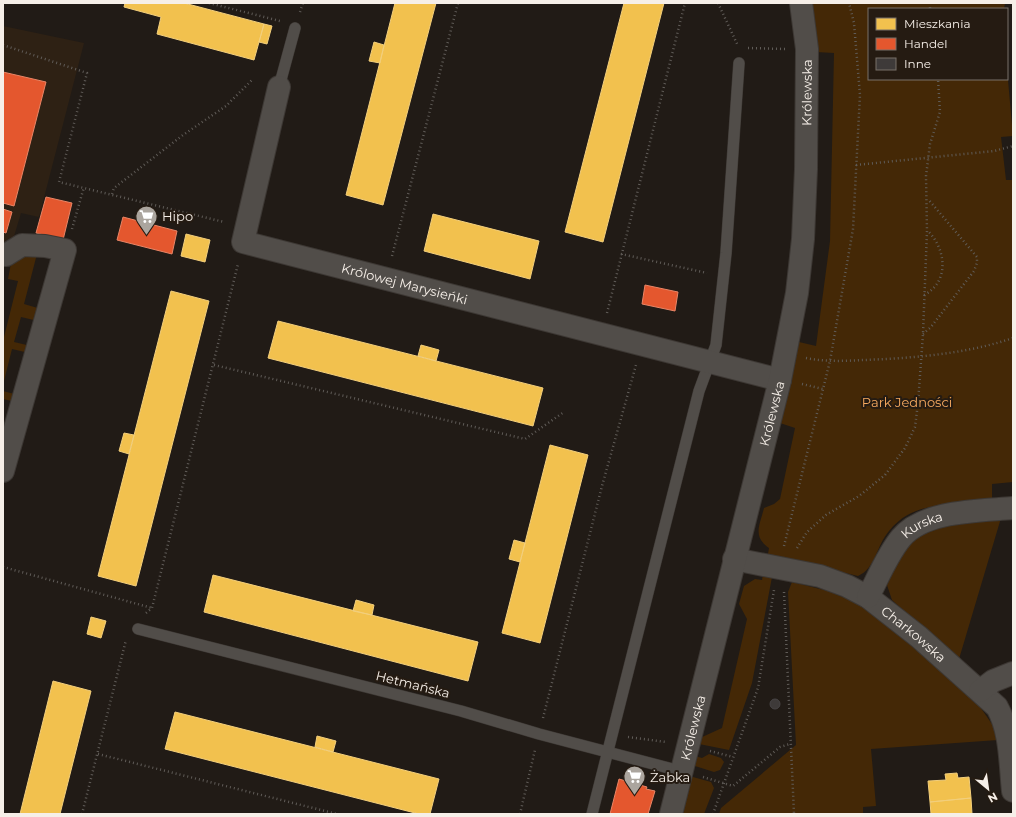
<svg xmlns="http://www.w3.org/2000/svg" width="1016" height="817" font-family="Montserrat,sans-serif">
<rect width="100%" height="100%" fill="#211b16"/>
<path fill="#2e2114" d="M3 26 84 43 39 217 21 213 11 246 3 244Z"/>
<path fill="#442806" d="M811 3H1005L1004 9H869V79H1007V69L1013 136 1001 137 1006 180H1013V482L992 484V499C980 501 967 503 955 504 927 507 908 508 889 531 876 546 876 568 858 576L768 554 769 548C752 536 760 525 764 508L774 504 780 499 795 428 780 423 799 342 816 346 830 241 834 53 816 52Z
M37 254 24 304 41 309 38 321 21 317 14 342 31 346 29 353 12 349 3 385V341L18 281 8 279 12 258Z
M3 391 18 395 16 402 3 399Z
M1001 518 959 659 892 600 887 585 904 547 926 528Z
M763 574 772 577 752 683 729 750 699 744 700 738 722 728 747 619 739 604 744 586 755 579 762 580Z
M792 582 828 591 855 602 876 614 978 704 994 727 998 740 871 749 876 806 863 807V814H719L721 808 796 745 788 592Z
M709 754 721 758 724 762 720 770 714 772 695 766 693 763 695 756 702 758Z
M693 777 711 782 714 788 704 814H682L689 779Z"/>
<path fill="#f2c14e" stroke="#f3cf7c" d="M125 3H184L264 24 254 60 157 34 161 17 124 7Z
M395 3H436L383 205 346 195Z
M624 3H664L603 242 565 232Z
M264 24 272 26 267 44 259 42Z
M374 42 384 45 380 63 369 61Z
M433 214 539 241 530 279 424 251Z
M186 234 210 240 205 262 181 256Z
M171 291 209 301 136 586 98 576Z
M278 321 543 388 533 426 268 358Z
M421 345 439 350 436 361 418 356Z
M124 433 134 435 129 454 119 451Z
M550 445 588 455 540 643 502 633Z
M514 540 525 543 520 562 509 559Z
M213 575 478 642 468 681 204 612Z
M356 600 374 605 372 615 353 611Z
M91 617 106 621 101 638 87 634Z
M53 681 91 691 60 814H20Z
M175 712 439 779 430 814H419L165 749Z
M317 736 336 741 333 752 315 747Z
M957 773 958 778 969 777 971 798 930 802 928 781 946 780 945 774Z
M971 798 972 814H931L930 802Z"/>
<path fill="#e4572e" stroke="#e98566" d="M3 72 46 82 14 206 3 203Z
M46 197 72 203 63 240 36 233Z
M3 209 12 212 6 233 3 232Z
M123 217 177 231 172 254 117 240Z
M645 285 678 292 675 311 642 304Z
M619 779 647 787 646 789 655 791 648 814H610Z"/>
<path fill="#3e3a39" stroke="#484546" d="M770 704a5 5 0 1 1 10 0a5 5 0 1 1-10 0Z"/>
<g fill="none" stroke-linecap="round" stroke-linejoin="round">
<defs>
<path id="service" d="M279 87 295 28
M138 629 461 711 539 734 680 771
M592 814 699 391 716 345 726 253 739 63"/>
<g id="minor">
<path id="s1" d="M279 87 243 242 780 380"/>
<path d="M3 471 65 250 45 246 22 245 6 255"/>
<path id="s2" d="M734 559 820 576 847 586 868 597 919 637 997 707C1011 732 1010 763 1013 791"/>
<path id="s3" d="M868 597C878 578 887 555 901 538 924 510 979 511 1013 508"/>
<path d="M980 691 993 681 1013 673"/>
<path id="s4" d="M671 814 780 380 797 293 803 239 806 169 807 49 801 3"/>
</g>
</defs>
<use href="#service" stroke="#3d3834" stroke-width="12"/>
<use href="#minor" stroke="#3d3834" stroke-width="24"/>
<path stroke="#605c58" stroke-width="2.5" stroke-dasharray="1 3" stroke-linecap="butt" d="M209 3 280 21
M718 3 738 46
M930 3V9
M300 12 303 3
M3 45 87 73 59 182 224 222
M748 48 785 49
M856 165 994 151 1013 146
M112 194 114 188 183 135 226 106 252 80
M72 229 84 187
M621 254 707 273
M392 256 458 3
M924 295C950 282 946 249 928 231
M607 313 685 3
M923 334 931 327 974 271 977 263V257L928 199
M806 358C825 362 845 361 864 360 914 358 966 354 1013 338
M214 365 525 439 564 412
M802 384 823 389
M784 546 830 361 853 229 860 95 854 23 849 3
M797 548 807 532 826 515 859 496 885 475 905 448 915 427 918 403 923 334 927 231 926 176 930 144 940 112 938 79
M3 567 152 608
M784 592 794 814
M146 613 152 608 238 264
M543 718 602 486 636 365
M628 737 666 742
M710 751 733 757
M98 754 337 814
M703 777 733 786 780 747 790 744
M82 814 126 640
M520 814 535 750
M713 814 758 688 774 590"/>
<use href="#service" stroke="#514d49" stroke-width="11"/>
<use href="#minor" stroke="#514d49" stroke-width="22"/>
</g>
<defs>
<symbol id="supermarket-pin" viewBox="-11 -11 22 30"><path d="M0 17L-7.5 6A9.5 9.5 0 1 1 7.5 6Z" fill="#aba59e" stroke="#251b12"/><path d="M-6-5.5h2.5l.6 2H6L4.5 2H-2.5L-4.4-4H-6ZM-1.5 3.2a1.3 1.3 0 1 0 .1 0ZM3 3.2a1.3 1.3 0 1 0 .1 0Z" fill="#fff"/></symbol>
</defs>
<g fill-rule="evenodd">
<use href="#supermarket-pin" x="134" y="204" width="25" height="34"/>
<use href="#supermarket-pin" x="622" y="764" width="25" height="34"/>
</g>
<g text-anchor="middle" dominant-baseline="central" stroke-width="4" stroke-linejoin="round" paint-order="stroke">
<g font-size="13" fill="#f6efe8" stroke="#251b12">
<text stroke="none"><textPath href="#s4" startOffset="737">Królewska</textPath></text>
<text stroke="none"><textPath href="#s1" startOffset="326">Królowej Marysieńki</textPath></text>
<text stroke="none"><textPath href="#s4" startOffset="413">Królewska</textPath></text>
<text stroke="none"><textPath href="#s3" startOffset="93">Kurska</textPath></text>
<text stroke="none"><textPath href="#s2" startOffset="199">Charkowska</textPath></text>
<text transform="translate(413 684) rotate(14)">Hetmańska</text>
<text stroke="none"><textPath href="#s4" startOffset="89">Królewska</textPath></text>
</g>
<g font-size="13" fill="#f6efe8" stroke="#251b12" text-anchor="start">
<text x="162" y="216">Hipo</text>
<text x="650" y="777">Żabka</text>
</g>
<g font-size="13" fill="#f8ab60" stroke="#251b12">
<text x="907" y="402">Park Jedności</text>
</g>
</g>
<rect width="1016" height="817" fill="none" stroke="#f6efe8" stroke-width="8"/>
<rect x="868" y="8" width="140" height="72" fill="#251b12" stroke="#797068"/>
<rect x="876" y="18" width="20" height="12" fill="#f2c14e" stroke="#797068"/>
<text x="904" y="28" font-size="12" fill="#f6efe8">Mieszkania</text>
<rect x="876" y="38" width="20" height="12" fill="#e4572e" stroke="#797068"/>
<text x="904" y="48" font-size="12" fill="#f6efe8">Handel</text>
<rect x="876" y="58" width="20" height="12" fill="#3e3a39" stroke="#797068"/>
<text x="904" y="68" font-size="12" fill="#f6efe8">Inne</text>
<g transform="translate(988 789) rotate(151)" stroke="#251b12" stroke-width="3" paint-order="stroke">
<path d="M0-3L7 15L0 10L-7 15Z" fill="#f6efe8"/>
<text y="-6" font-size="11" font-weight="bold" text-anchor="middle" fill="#f6efe8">N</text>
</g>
</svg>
